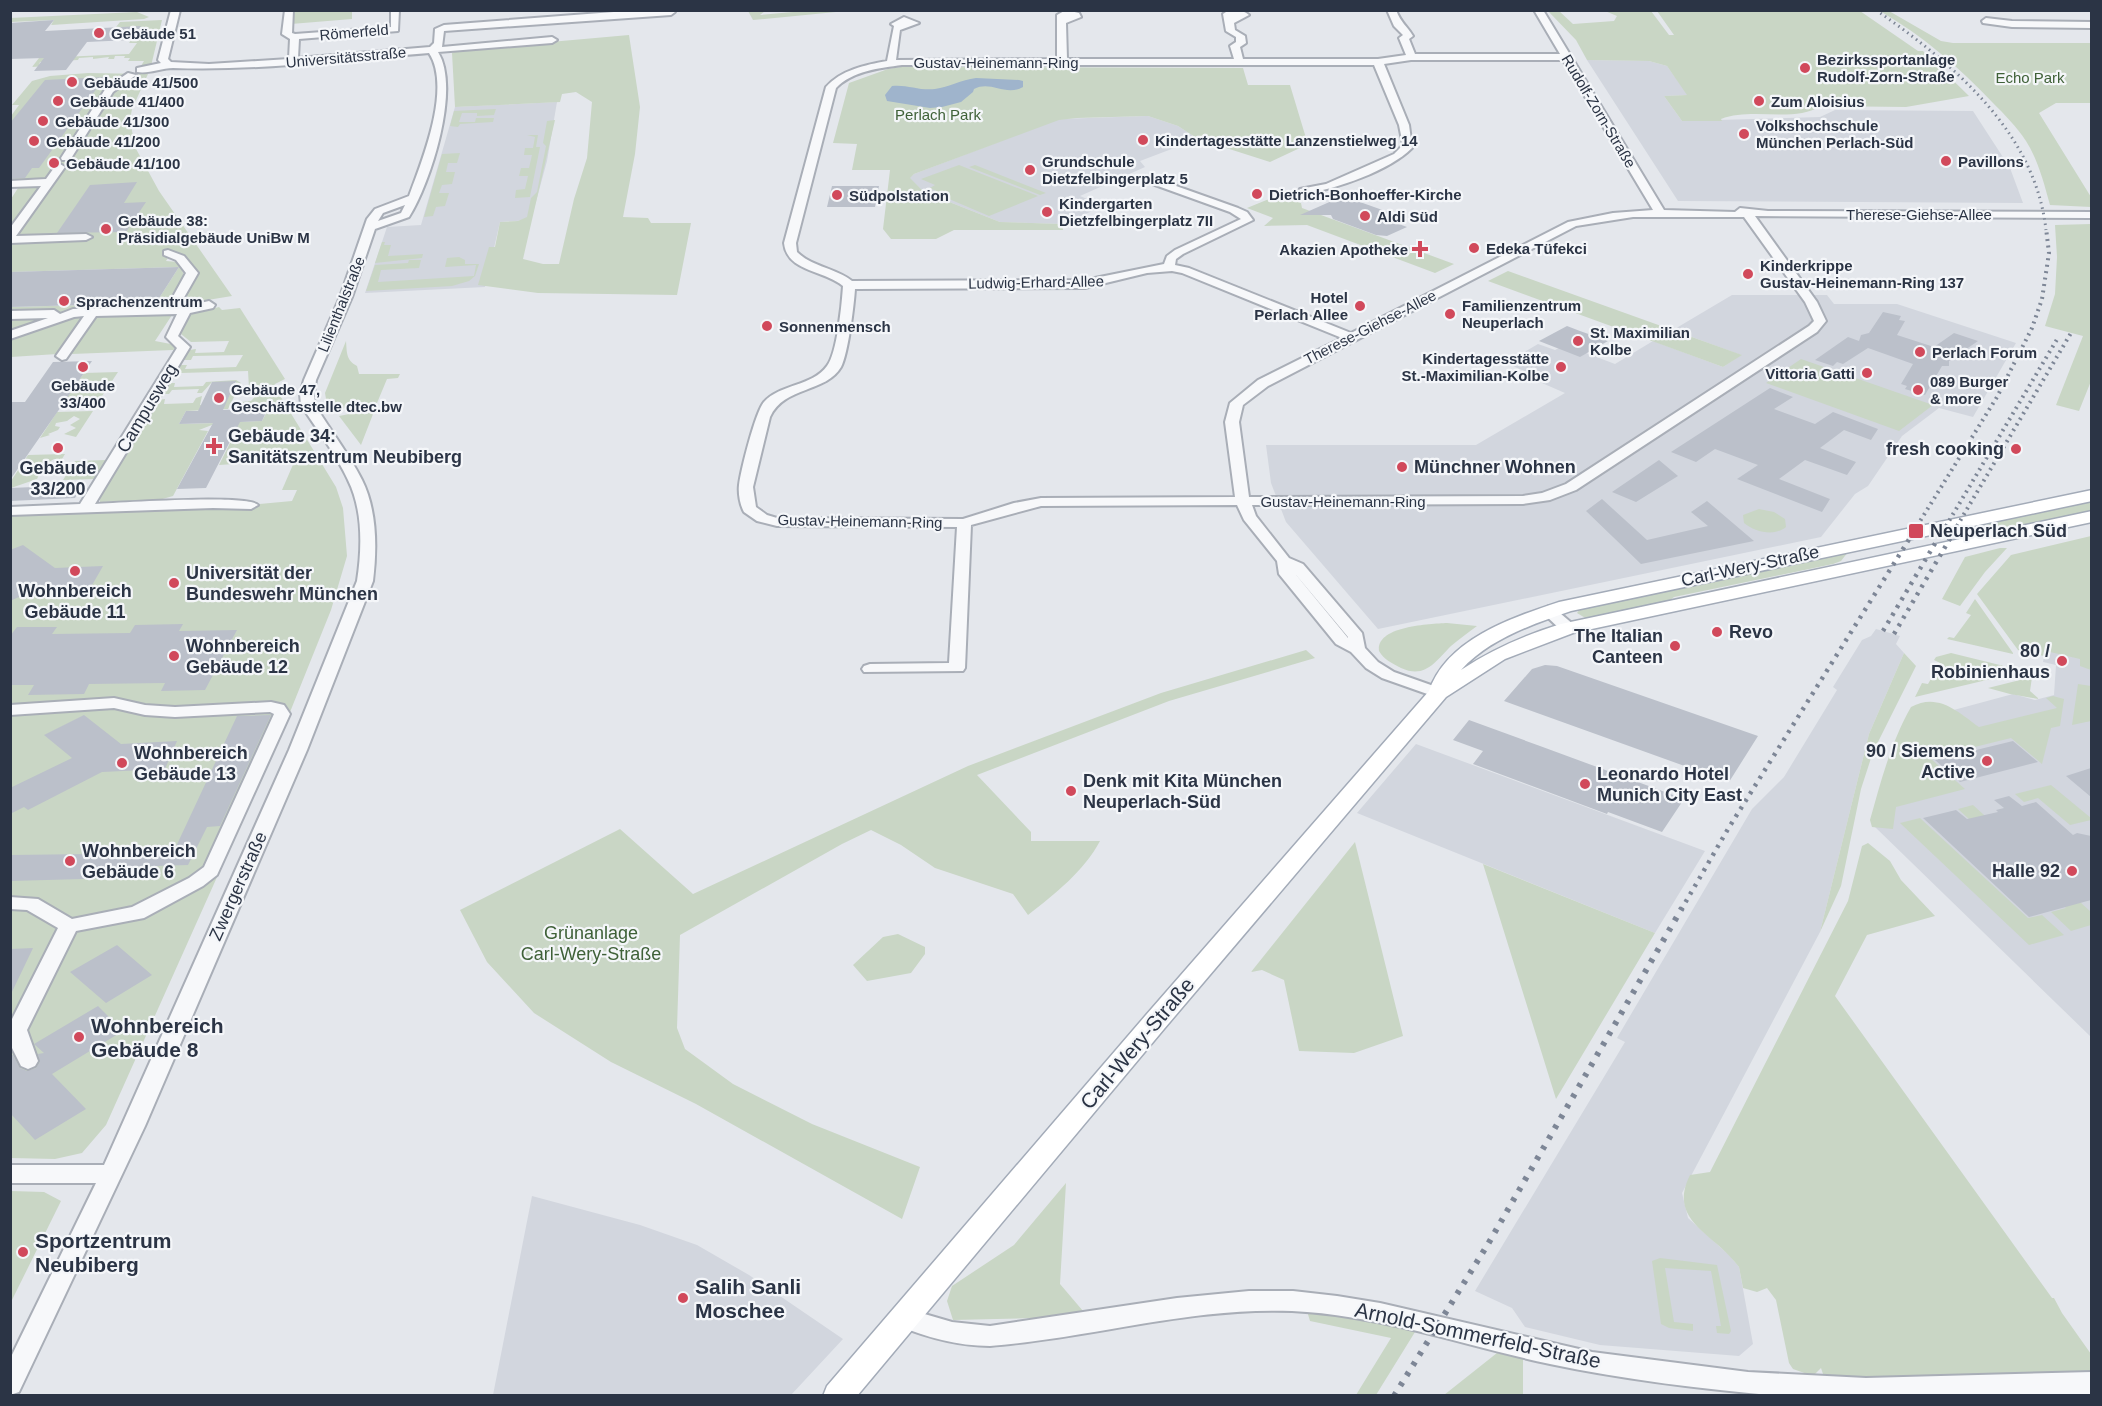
<svg xmlns="http://www.w3.org/2000/svg" width="2102" height="1406" font-family="Helvetica,sans-serif">
<rect width="100%" height="100%" fill="#e4e7ec"/>
<path fill="#d2d6de" d="M1587 60 1649 61 1667 66 1688 95 1664 96 1682 121 1820 117 1835 110 1973 111 2010 168 2023 203 1678 201Z
M557 102 547 161 531 220 500 222 485 287 365 293 387 227 421 225 455 107Z
M1148 116 1178 126 1198 139 1140 161 1145 167 1080 196 1104 206 1062 224 1000 222 924 192 909 178 914 174 1059 119Z
M1732 295H1827L1834 304H1897L2016 343 1973 417 1939 408 1902 436 1868 486 1855 494 1821 537 1378 629 1286 522 1271 483 1266 445H1476L1565 393 1542 383 1545 380 1506 363 1538 344 1555 350 1559 348 1586 353 1615 364 1653 341 1723 367 1741 355 1673 330Z
M2091 558V1037L1875 827 1888 770 1913 721 2013 694 2035 700 2054 695 2056 665 2043 662 2045 651Z
M1876 629 1900 636 1896 644 1904 653 1869 734 1820 932 1682 1193 1688 1218 1730 1256 1739 1267 1753 1344 1739 1356 1600 1345 1525 1327 1512 1308 1475 1291 1625 1042 1617 1038 1752 809 1784 777 1837 690 1833 687 1862 640 1871 636Z
M1416 744 1705 851 1655 933 1357 813Z
M532 1196 640 1225 697 1245 749 1275 843 1339 791 1395H493Z"/>
<path fill="#c9d6c5" d="M292 11H352V19L291 24Z
M748 11H765L760 15 804 11H846L753 20Z
M1548 11H1559L1573 24 1614 21 1617 16 1605 11H1651L1669 35H1674L1657 11H1860L1918 51H1923L1969 96 1906 107 1821 106C1794 123 1752 107 1721 119L1722 121H1682L1664 96 1687 95 1667 66 1649 61 1587 60 1576 40Z
M1880 11H1889L1941 41 1953 43H2091V103H2056L2039 113 2091 197V207L2050 205C2044 183 2038 160 2026 141 2017 127 2004 114 1993 103 1959 67 1923 36 1880 11Z
M137 12 149 17 144 19 51 25 54 20 11 22 10 18Z
M162 20 151 66 135 68 141 66 144 61H128L130 58H124L125 56H115L114 59H108L109 57 93 59V57L79 58 78 60 40 62 39 65 69 64 32 67 39 58 129 54 137 43H129L141 27H116L120 22Z
M629 35 640 107 635 154 623 217 648 218 651 223H691L677 295 538 293 478 285 489 247H495L500 222 518 221 527 217 531 198 537 192 546 146 543 143 547 121 555 120 523 259 543 264H559L574 199 587 158 592 102 576 92 562 94 560 102 455 107 452 53 459 50Z
M901 67 1243 68 1248 85H1290L1306 138 1302 147 1270 162 1198 139 1178 126 1148 116 1077 118 1059 120 914 174 910 178 924 192 1000 222 1062 224 1063 230H954L936 239H891L883 229 890 170H852L857 144 833 143 849 83 888 69Z
M88 73 148 74 132 109 130 120 135 147 159 191 232 296 183 304 181 301 197 274 182 254 172 251 166 261 178 262 185 277 170 303 172 315 155 341 176 345 177 347 173 350 72 354 68 351 100 305 156 303 179 267 11 272V199L18 188H11V116L19 105H12L32 81 50 76Z
M496 109 494 115 477 116V113H462L459 122H475L476 118H494L493 122 460 124 458 127 450 126 454 111Z
M527 135H538L536 147H540L530 197 515 198 516 190 525 189 528 176H519L521 168H529L532 155H524L525 148H533L535 137Z
M460 153 457 163H448L446 172H455L452 184 442 185 439 193H449L445 206 436 207 433 216 424 217 442 154Z
M959 165 1038 196 989 216 935 193 938 192 930 188 935 185 921 179Z
M975 165 1046 193 1040 195 969 167Z
M1279 195 1301 203 1302 208 1454 264 1435 273 1307 225 1264 226 1273 218 1247 208Z
M2091 224V381L2079 411 2056 405 2083 336 2045 326 2055 294 2057 257 2055 225Z
M382 242H385L384 245H391L388 256 423 254 422 258 375 263Z
M459 257 465 260V264H479L475 276 469 281 452 286 366 291 375 265 408 263 409 260H421L419 268 381 270 378 282 474 276 476 265 445 267 447 258Z
M1508 271 1742 355 1723 367 1488 281Z
M87 305 83 311 64 312 60 316 11 333 10 307Z
M219 307 222 310 240 308 285 379 275 384 276 389 336 487 343 508 347 556 331 610 282 732 106 1125 82 1153 55 1159 11 1158 10 515 217 508 292 501 297 490H282L295 460 219 465 237 429H228L232 422 262 421 269 408 240 409 242 402 251 401 260 391 249 388 248 371 181 373 179 377H173L179 365H187L185 369 236 367 243 355 193 356 191 360H183L189 350 196 349 195 353 224 352 229 341 191 342 181 334 188 315Z
M82 316 85 317 57 354 11 357 10 337 65 318Z
M346 341C347 353 346 360 357 366L359 374H400L398 378 387 379 377 403 334 410 326 399 325 393Z
M1801 359 1933 405 1899 431 1766 383Z
M118 372 100 399 65 400 84 373Z
M236 380 241 383 228 409 186 411 179 424 217 423 199 430 208 431 173 496 159 500 100 502V496L158 400 165 399 164 404 193 403 196 398 202 396 200 405 225 404 236 382H212L202 393H197L199 389 172 390 169 394H163L169 383H175L174 387 203 386 206 382Z
M375 409 361 445 339 416Z
M93 411 76 437 64 434 76 428 70 425 80 419 74 416 67 421 56 423 55 426 60 427 58 430 48 434 50 435 40 438 57 412Z
M65 454 62 459H54L43 466 29 467 28 471 38 472 39 475 37 479 11 488V481L28 455Z
M106 460 95 479 63 480 75 461Z
M2091 498V514L1977 538 1987 520Z
M1759 509 1774 512 1785 519 1786 527C1774 537 1755 532 1744 523L1743 515Z
M2091 536V670L2080 666V659L2046 651 2044 656 2018 650 1977 594 2011 555Z
M2000 548H2007L1985 572 1960 606 1942 599 1965 557Z
M1848 552 1841 561 1833 564 1674 597 1666 603 1587 619 1577 613 1580 609Z
M1975 599 2013 653V654L1947 639 1949 637 1954 638 1971 615 1966 613Z
M1447 623 1477 626C1468 633 1459 639 1451 646 1435 662 1425 679 1401 668 1392 663 1384 660 1379 651 1376 626 1429 624 1447 623Z
M1306 650 1315 658 1169 701 977 775 1031 832V841H1100C1084 871 1055 894 1028 915L1013 894 935 868 901 845 871 830 842 844 680 935 677 1028 685 1049 733 1084 812 1124 920 1167 902 1219 696 1104 611 1062 534 1013 487 962 460 910 620 829 693 894 968 766 1161 693Z
M1904 653 1916 666 1873 752 1861 789 1841 886 1820 932 1869 734Z
M1951 653 2012 668V674L1915 697 1922 683 1928 684 1940 663 1934 660 1936 657Z
M2032 677 2030 691 2039 699 2010 694 1988 688Z
M2091 680H2092L2091 721 2072 725 2078 684 2091 686Z
M2053 696 2064 699 2060 726 2051 728 2042 764 2011 738 1930 758 1965 789 1896 807 1893 829 1872 827 1870 820C1881 781 1891 742 1911 707 1938 692 1958 712 1979 727L2057 708 2046 698Z
M2051 785 2091 818V820L2070 825 2038 798 2024 802 2015 794Z
M1973 805 2091 912V925L2071 931 2051 912 2066 908 1958 809Z
M1920 818 2028 918 2042 915 2064 935 2029 945 1900 823Z
M1355 842 1403 1036 1354 1053 1299 1051 1284 980 1262 970 1251 972Z
M1868 843 1890 861 1901 880 1935 916 1867 935 1835 996 2052 1298H2054L2062 1313 2091 1354V1395H1830L1821 1368 1813 1376 1793 1369 1789 1363 1776 1300 1767 1288 1757 1292 1743 1288 1739 1267 1734 1261C1710 1232 1668 1219 1690 1175L1710 1172 1848 901 1862 846Z
M1483 864 1655 933 1556 1099Z
M898 934 925 947V954L911 973 867 981 853 965 883 937Z
M1066 1183 1060 1284 1083 1311 1035 1318 953 1320 947 1301 952 1286 1014 1245Z
M11 1191 44 1192 61 1201 11 1302Z
M1660 1258 1717 1265 1731 1331 1729 1334 1717 1333 1716 1326H1721L1711 1271 1665 1268 1674 1322 1693 1324V1331L1669 1328 1661 1324 1652 1261Z
M1307 1311 1373 1320 1415 1332 1376 1395H1356L1391 1338 1310 1321Z
M1497 1353 1523 1359V1395H1444Z"/>
<path fill="#9fb4cc" d="M976 78 1019 80 1023 81V87C1005 97 991 80 974 89L973 92 961 102 942 107 930 108 887 101 885 95 892 86C906 84 920 91 935 89 949 87 961 80 976 78Z"/>
<path fill="#bbc0ca" d="M54 20 45 31 141 26 130 40 87 42 66 70 34 71 44 58 10 59V23Z
M105 77 39 168H32L25 178 10 179V123L45 80Z
M137 182 124 203 146 202 126 232 57 233 90 185Z
M832 186H879L875 207H827Z
M1343 196 1405 218 1396 223 1407 227 1387 236 1376 235 1333 219 1331 215H1300Z
M179 267 156 303 10 307V272Z
M1883 312 1901 316 1899 320 1905 321 1897 335 1934 347 1954 333 1978 341 1949 361V366H1942L1925 395 1905 389 1907 386 1901 384 1913 364 1868 348 1843 364 1837 362 1833 366 1815 360 1848 337 1859 341 1861 335 1869 333Z
M1567 326 1580 331 1608 341 1580 357 1539 341Z
M92 361 65 401 10 480V402H25L53 362Z
M236 381 223 410 268 408 262 421 240 422 206 488 177 489 213 423 179 424 186 411H198L212 382Z
M1770 388 1793 397 1774 409 1815 424 1833 412 1878 429 1871 440 1844 430 1820 448 1856 462 1847 475 1805 460 1779 479 1830 499 1822 512 1737 479 1758 465 1715 449 1696 462 1671 452Z
M1659 460 1678 476 1636 502 1612 492Z
M83 485 75 498 10 501V488Z
M1602 499 1647 540 1708 526 1691 512 1707 501 1754 541 1641 564 1586 511Z
M23 545 55 568 103 566 91 587 37 589 10 601V550Z
M183 624 179 631 237 630 205 690 161 691 165 683 89 684 84 694 28 695 34 685H10V636L17 627H57L52 634 130 633 135 625Z
M1545 665 1557 666 1758 736 1729 782 1504 701 1532 669Z
M84 715 121 744 177 741 165 769 102 772 28 810 24 807 10 814V788L72 758 44 735Z
M271 715 220 826 207 827 188 865 126 867 120 878 10 881V855L173 853 237 716Z
M1469 720 1540 746 1684 799 1662 832 1608 812 1607 814 1473 764 1483 751 1453 740Z
M2013 741 2038 762 1960 782 1935 760Z
M2091 768V797L2066 776Z
M2009 796 2022 806 2036 802 2073 835 2077 833 2091 836V900L2029 917 1923 818 1956 810 1967 819 1998 812 1996 810 2004 808 1994 800Z
M117 945 152 975 106 1003 70 972Z
M33 948 23 969 10 996V949Z
M98 1006 123 1031 52 1074 86 1109 35 1140 10 1113V1055H13L20 1068 27 1071 36 1068 40 1062 38 1054 44 1053 34 1044Z"/>
<g fill="none" stroke-linecap="round" stroke-linejoin="round">
<defs>
<path id="minor" d="M171 10H180L168 59 171 62 209 64 289 59 290 39 282 34 285 10H293L292 33 295 34 391 27V10H399L398 31 299 39 298 58 430 47 434 43 435 29 444 25 640 10 675 12 671 15 444 31 442 47 552 37 557 40 552 43 438 52C461 89 430 184 409 217L375 229 352 297 316 380 314 394 315 405C330 430 349 454 362 480 377 510 377 549 373 581L307 750 145 1126 19 1392 10 1395V1359L96 1183H10V1165H104L289 750 357 581C362 549 363 510 348 480 336 454 317 430 301 405L300 394 304 380 340 297 367 219 375 209 409 196C422 161 452 88 429 53 344 60 258 71 173 68 161 68 149 74 137 72V68L161 63 158 60ZM405 205 401 213 378 221 383 213Z
M1066 10 1079 13 1081 17 1066 23 1067 59H1234L1230 46 1236 42V37L1226 31 1223 14C1230 8 1242 9 1249 15L1234 23 1235 30 1245 36 1246 43 1240 47 1243 59H1378L1406 55 1399 38 1403 35 1394 26 1387 10H1396C1401 23 1407 26 1413 36L1409 39 1415 54H1560L1534 10H1543L1664 210 1735 212 1740 208 1768 211 2092 212V218L1755 216 1817 302 1826 321 1817 332 1576 490 1550 500 1523 504 1252 505 1256 516 1289 558 1303 564 1362 633 1365 648 1378 662 1394 672 1445 690 1447 693 1445 696H1433L1382 678 1366 668 1351 652 1336 644 1279 574 1277 561 1244 520 1237 505 1041 506 971 525 965 668 963 671 864 672 862 669 864 666 870 664 949 663 957 527 777 526 757 521 744 512C740 505 738 493 739 485 741 470 755 413 764 402 780 384 813 386 827 366 837 354 842 303 843 286 824 270 787 272 784 243L826 87C841 70 865 65 887 61L894 26 891 24 904 17 919 23 900 30 896 60 1057 59V15ZM1411 60H1563L1653 210 1613 213 1568 222 1351 333 1189 268 1175 265 1176 259 1183 254 1253 220 1247 212 1238 208 1148 176 1144 177V181L1230 212 1241 219 1175 250 1167 256 1164 264 1085 280 852 281C836 268 812 267 797 252L796 243 836 88C852 71 880 68 902 65H1374L1399 125 1403 145 1394 154 1326 184 1300 189 1299 191 1304 194C1336 189 1389 171 1412 148L1409 125 1384 64ZM1633 217H1744L1805 302 1814 321 1809 326 1566 484 1542 493 1523 496 1249 497 1239 422 1243 405 1268 386 1576 226ZM1172 271 1182 273 1342 338 1258 380 1230 403 1225 422 1235 497 1041 498 1014 503 963 519 777 518 767 515 756 507 753 487 770 417C784 386 826 393 841 367 848 354 854 305 855 289L1085 288 1147 273ZM1292 570 1348 637V638Z
M1986 18 2012 21 2092 22V28L2012 27 1983 23 1982 21Z
M128 73 136 75 113 92 70 160H62L61 158 106 88Z
M60 164 65 167 16 236 86 234 92 237 86 240 10 243V228L41 186 10 187V181L46 179 56 165Z
M168 250 184 256 198 273 182 301 187 306 209 301 215 305 213 308 190 313 178 336 190 347 95 504C118 503 248 494 258 505L251 509 213 508 10 515V507L80 504 177 348 166 337 177 314 96 316 66 359 62 360 56 356 84 316 74 317 10 339V331L48 318 10 319V311L54 310 60 314 73 309 174 307 170 302 186 273 176 260 164 255V251Z
M1549 606 1554 608 1574 625 1576 628 1574 631H1562L1544 614 1541 611Z
M114 698 145 705 175 707 271 702 284 705 290 714 217 875 203 886 144 918 76 931 27 1030 38 1061 35 1066 28 1069 21 1066 10 1044V1023L58 928 27 910 10 909V897L38 899 72 919 132 907 189 878 204 867 274 714 270 712 175 717 145 715 114 708 10 715V705Z
M1249 1291H1293L1337 1296 1380 1303 1592 1352 1748 1372 1866 1378 2092 1372V1394L1780 1396C1703 1389 1626 1380 1550 1364 1465 1346 1380 1315 1292 1311 1190 1307 1091 1338 990 1346 957 1346 926 1337 896 1325L892 1318 896 1311 904 1308 952 1322 990 1326 1177 1298Z"/>
<path id="major" d="M2092 490V501L1571 611C1533 624 1489 639 1461 670 1493 649 1525 635 1561 624L2092 511V522L1573 633 1505 659 1446 697 1164 1029 857 1396H823L827 1386 1146 1015 1429 691C1447 639 1511 618 1559 602Z"/>
</defs>
<use href="#minor" stroke="#a9aeb7" stroke-width="4"/>
<use href="#major" stroke="#a3abb8" stroke-width="3"/>
<use href="#minor" fill="#f7f8fa" fill-rule="evenodd"/>
<use href="#major" fill="#fff" fill-rule="evenodd"/>
<path stroke="#7d8696" stroke-width="3" stroke-dasharray="1.5 4" stroke-linecap="butt" d="M1876 10C1952 63 2035 131 2046 230"/>
<path stroke="#7d8696" stroke-width="4" stroke-dasharray="2 4.5" stroke-linecap="butt" d="M1917 526 1997 397 2032 328 2042 299 2049 253 2046 228
M1946 526 2059 336
M1957 526 2071 333"/>
<path stroke="#7d8696" stroke-width="4.5" stroke-dasharray="3 6" stroke-linecap="butt" d="M1883 631 1946 525
M1894 634 1958 525
M1681 910 1728 829 1918 525"/>
<path stroke="#7d8696" stroke-width="6" stroke-dasharray="4 8" stroke-linecap="butt" d="M1394 1396 1488 1244 1682 908"/>
</g>
<g fill="#d1495b" stroke="#f4f6f9" stroke-width="2">
<circle cx="99" cy="33" r="6"/>
<circle cx="1805" cy="68" r="6"/>
<circle cx="72" cy="82" r="6"/>
<circle cx="58" cy="101" r="6"/>
<circle cx="1759" cy="101" r="6"/>
<circle cx="43" cy="121" r="6"/>
<circle cx="1744" cy="134" r="6"/>
<circle cx="1143" cy="140" r="6"/>
<circle cx="34" cy="141" r="6"/>
<circle cx="1946" cy="161" r="6"/>
<circle cx="54" cy="163" r="6"/>
<circle cx="1030" cy="170" r="6"/>
<circle cx="1257" cy="194" r="6"/>
<circle cx="837" cy="195" r="6"/>
<circle cx="1047" cy="212" r="6"/>
<circle cx="1365" cy="216" r="6"/>
<circle cx="106" cy="229" r="6"/>
<circle cx="1474" cy="248" r="6"/>
<path d="M1417 240h6v6h6v6h-6v6h-6v-6h-6v-6h6z"/>
<circle cx="1748" cy="274" r="6"/>
<circle cx="64" cy="301" r="6"/>
<circle cx="1360" cy="306" r="6"/>
<circle cx="1450" cy="314" r="6"/>
<circle cx="767" cy="326" r="6"/>
<circle cx="1578" cy="341" r="6"/>
<circle cx="1920" cy="352" r="6"/>
<circle cx="83" cy="367" r="6"/>
<circle cx="1561" cy="367" r="6"/>
<circle cx="1867" cy="373" r="6"/>
<circle cx="1918" cy="390" r="6"/>
<circle cx="219" cy="398" r="6"/>
<path d="M211 437h6v6h6v6h-6v6h-6v-6h-6v-6h6z"/>
<circle cx="58" cy="448" r="6"/>
<circle cx="2016" cy="449" r="6"/>
<circle cx="1402" cy="467" r="6"/>
<rect x="1908" y="523" width="16" height="16" rx="3"/>
<circle cx="75" cy="571" r="6"/>
<circle cx="174" cy="583" r="6"/>
<circle cx="1717" cy="632" r="6"/>
<circle cx="1675" cy="646" r="6"/>
<circle cx="174" cy="656" r="6"/>
<circle cx="2062" cy="661" r="6"/>
<circle cx="1987" cy="761" r="6"/>
<circle cx="122" cy="763" r="6"/>
<circle cx="1585" cy="784" r="6"/>
<circle cx="1071" cy="791" r="6"/>
<circle cx="70" cy="861" r="6"/>
<circle cx="2072" cy="871" r="6"/>
<circle cx="79" cy="1037" r="6"/>
<circle cx="23" cy="1252" r="6"/>
<circle cx="683" cy="1298" r="6"/>
</g>
<g text-anchor="middle" dominant-baseline="central" stroke-width="4.5" stroke-linejoin="round" paint-order="stroke">
<g font-size="15" fill="#2b3445" stroke="#f4f6f9">
<text transform="translate(354 32) rotate(-5)">Römerfeld</text>
<text transform="translate(346 57) rotate(-5)">Universitätsstraße</text>
<text x="996" y="62">Gustav-Heinemann-Ring</text>
<text transform="translate(1599 111) rotate(59)">Rudolf-Zorn-Straße</text>
<text x="1919" y="214">Therese-Giehse-Allee</text>
<text transform="translate(1036 282) rotate(-1)">Ludwig-Erhard-Allee</text>
<text transform="translate(341 304) rotate(-68)">Lilienthalstraße</text>
<text transform="translate(1370 327) rotate(-27)">Therese-Giehse-Allee</text>
<text x="1343" y="501">Gustav-Heinemann-Ring</text>
<text transform="translate(860 521) rotate(1)">Gustav-Heinemann-Ring</text>
</g>
<g font-size="15" font-weight="bold" fill="#2b3445" stroke="#f4f6f9" text-anchor="start">
<text x="111" y="33">Gebäude 51</text>
<text x="1817" y="59">Bezirkssportanlage<tspan x="1817" dy="17">Rudolf-Zorn-Straße</tspan></text>
<text x="84" y="82">Gebäude 41/500</text>
<text x="70" y="101">Gebäude 41/400</text>
<text x="1771" y="101">Zum Aloisius</text>
<text x="55" y="121">Gebäude 41/300</text>
<text x="1756" y="125">Volkshochschule<tspan x="1756" dy="17">München Perlach-Süd</tspan></text>
<text x="1155" y="140">Kindertagesstätte Lanzenstielweg 14</text>
<text x="46" y="141">Gebäude 41/200</text>
<text x="1042" y="161">Grundschule<tspan x="1042" dy="17">Dietzfelbingerplatz 5</tspan></text>
<text x="1958" y="161">Pavillons</text>
<text x="66" y="163">Gebäude 41/100</text>
<text x="1269" y="194">Dietrich-Bonhoeffer-Kirche</text>
<text x="849" y="195">Südpolstation</text>
<text x="1059" y="203">Kindergarten<tspan x="1059" dy="17">Dietzfelbingerplatz 7II</tspan></text>
<text x="1377" y="216">Aldi Süd</text>
<text x="118" y="220">Gebäude 38:<tspan x="118" dy="17">Präsidialgebäude UniBw M</tspan></text>
<text x="1486" y="248">Edeka Tüfekci</text>
<text x="1408" y="249" text-anchor="end">Akazien Apotheke</text>
<text x="1760" y="265">Kinderkrippe<tspan x="1760" dy="17">Gustav-Heinemann-Ring 137</tspan></text>
<text x="1348" y="297" text-anchor="end">Hotel<tspan x="1348" dy="17">Perlach Allee</tspan></text>
<text x="76" y="301">Sprachenzentrum</text>
<text x="1462" y="305">Familienzentrum<tspan x="1462" dy="17">Neuperlach</tspan></text>
<text x="779" y="326">Sonnenmensch</text>
<text x="1590" y="332">St. Maximilian<tspan x="1590" dy="17">Kolbe</tspan></text>
<text x="1932" y="352">Perlach Forum</text>
<text x="1549" y="358" text-anchor="end">Kindertagesstätte<tspan x="1549" dy="17">St.-Maximilian-Kolbe</tspan></text>
<text x="1855" y="373" text-anchor="end">Vittoria Gatti</text>
<text x="1930" y="381">089 Burger<tspan x="1930" dy="17">&amp; more</tspan></text>
<text x="83" y="385" text-anchor="middle">Gebäude<tspan x="83" dy="17">33/400</tspan></text>
<text x="231" y="389">Gebäude 47,<tspan x="231" dy="17">Geschäftsstelle dtec.bw</tspan></text>
</g>
<g font-size="15" fill="#3f6138" stroke="#f4f6f9">
<text x="2030" y="77">Echo Park</text>
<text x="938" y="114">Perlach Park</text>
</g>
<g font-size="18" fill="#2b3445" stroke="#f4f6f9">
<text transform="translate(147 408) rotate(-59)">Campusweg</text>
<text transform="translate(1750 566) rotate(-12)">Carl-Wery-Straße</text>
<text transform="translate(238 886) rotate(-66)">Zwergerstraße</text>
</g>
<g font-size="18" font-weight="bold" fill="#2b3445" stroke="#f4f6f9" text-anchor="start">
<text x="228" y="436">Gebäude 34:<tspan x="228" dy="21">Sanitätszentrum Neubiberg</tspan></text>
<text x="2004" y="449" text-anchor="end">fresh cooking</text>
<text x="1414" y="467">Münchner Wohnen</text>
<text x="58" y="468" text-anchor="middle">Gebäude<tspan x="58" dy="21">33/200</tspan></text>
<text x="1930" y="531">Neuperlach Süd</text>
<text x="186" y="573">Universität der<tspan x="186" dy="21">Bundeswehr München</tspan></text>
<text x="75" y="591" text-anchor="middle">Wohnbereich<tspan x="75" dy="21">Gebäude 11</tspan></text>
<text x="1729" y="632">Revo</text>
<text x="1663" y="636" text-anchor="end">The Italian<tspan x="1663" dy="21">Canteen</tspan></text>
<text x="186" y="646">Wohnbereich<tspan x="186" dy="21">Gebäude 12</tspan></text>
<text x="2050" y="651" text-anchor="end">80 /<tspan x="2050" dy="21">Robinienhaus</tspan></text>
<text x="1975" y="751" text-anchor="end">90 / Siemens<tspan x="1975" dy="21">Active</tspan></text>
<text x="134" y="753">Wohnbereich<tspan x="134" dy="21">Gebäude 13</tspan></text>
<text x="1597" y="774">Leonardo Hotel<tspan x="1597" dy="21">Munich City East</tspan></text>
<text x="1083" y="781">Denk mit Kita München<tspan x="1083" dy="21">Neuperlach-Süd</tspan></text>
<text x="82" y="851">Wohnbereich<tspan x="82" dy="21">Gebäude 6</tspan></text>
<text x="2060" y="871" text-anchor="end">Halle 92</text>
</g>
<g font-size="18" fill="#3f6138" stroke="#f4f6f9">
<text x="591" y="933">Grünanlage<tspan x="591" dy="21">Carl-Wery-Straße</tspan></text>
</g>
<g font-size="21" font-weight="bold" fill="#2b3445" stroke="#f4f6f9" text-anchor="start">
<text x="91" y="1025">Wohnbereich<tspan x="91" dy="24">Gebäude 8</tspan></text>
<text x="35" y="1240">Sportzentrum<tspan x="35" dy="24">Neubiberg</tspan></text>
<text x="695" y="1286">Salih Sanli<tspan x="695" dy="24">Moschee</tspan></text>
</g>
<g font-size="21" fill="#2b3445" stroke="#f4f6f9">
<text transform="translate(1137 1043) rotate(-50)">Carl-Wery-Straße</text>
<text transform="translate(1478 1335) rotate(12)">Arnold-Sommerfeld-Straße</text>
</g>
</g>
<rect width="2102" height="1406" fill="none" stroke="#2b3445" stroke-width="24"/>
</svg>
